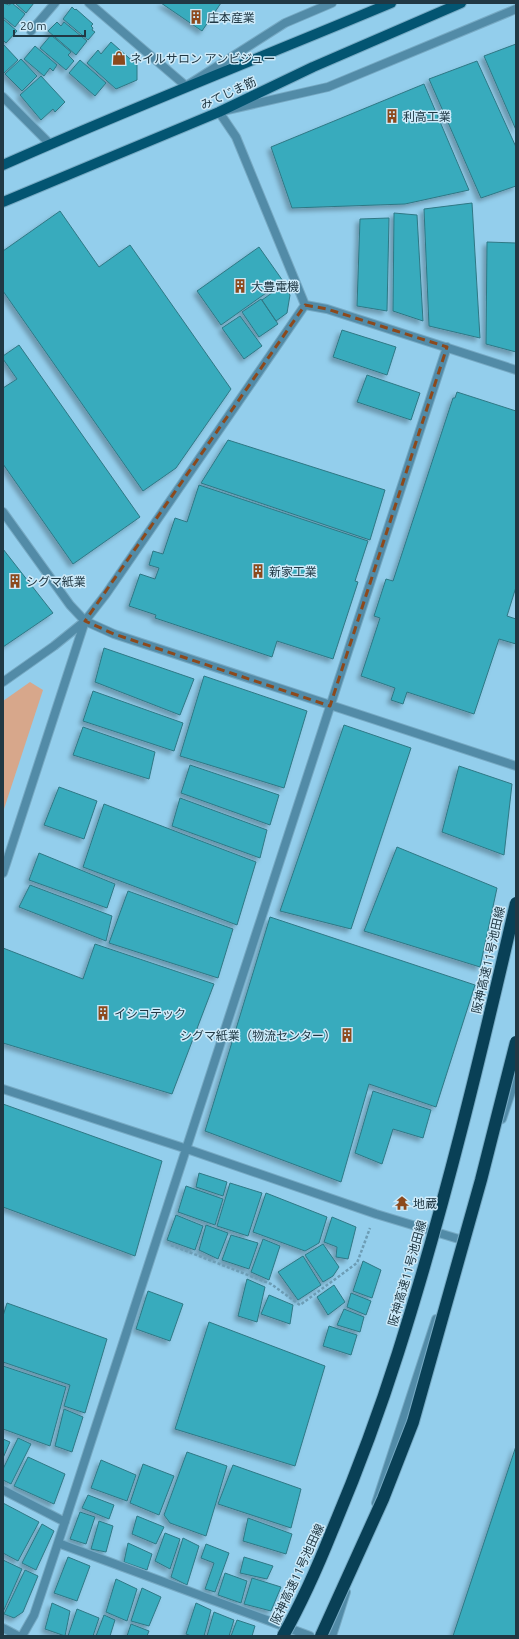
<svg xmlns="http://www.w3.org/2000/svg" width="519" height="1639" font-family="Ubuntu,'Noto Sans JP',sans-serif">
<defs>
<filter id="shadow"><feDropShadow dx="-3.5" dy="3.5" stdDeviation="2" flood-color="#0004"/></filter>
</defs>
<rect width="100%" height="100%" fill="#93ceec"/>
<path fill="#d7a78b" d="M30 682 43 690 3 812V701Z"/>
<path fill="#37abbd" stroke="#2f7885" filter="url(#shadow)" d="M3 3 9 5 12 3 25 14 15 27 3 17Z
M15 3H34L26 13Z
M161 3H221L202 31Z
M72 7 75 10 76 9 93 24 91 26 93 28 92 30 95 32 88 40 63 19Z
M3 19 17 31 6 43 3 40Z
M57 22 61 26 64 22 87 41 76 55 48 31Z
M51 35 71 52 68 55 74 61 66 70 40 48Z
M111 42 137 65V80L116 89 87 63 98 50 101 54Z
M3 44 18 60 3 74Z
M516 44V130L484 56Z
M35 46 57 65 53 71 50 68 44 76 24 59Z
M21 59 37 76 22 91 5 74Z
M80 60 106 83 95 96 69 73Z
M477 61 516 147V186L481 198 429 79Z
M41 76 65 102 55 112 53 109 41 120 20 95Z
M424 84 469 190 405 204 292 208 271 147Z
M472 203 480 338 429 326 424 209Z
M60 211 99 267 130 245 231 389 176 468 143 491 3 291V251Z
M394 213 417 215 423 321 393 311Z
M389 218 387 311 357 306 360 219Z
M487 242 516 243V352L486 344Z
M259 247 283 281 221 325 197 291Z
M283 285 290 295 287 313 276 321 262 300Z
M261 299 278 324 259 337 242 312Z
M240 316 262 346 244 359 222 328Z
M342 330 396 347 387 375 333 357Z
M19 345 140 517 73 564 3 464V388L17 379 3 359V356Z
M367 375 420 393 411 420 357 402Z
M457 392 516 411V587L507 616 516 619V644L499 639 474 714 407 692 403 704 391 700 395 688 361 676 380 618 374 616 386 579 393 581 453 398H455Z
M228 440 385 490 370 540 201 483Z
M199 485 368 541 355 581 358 582 333 659 277 641 272 657 155 618 156 615 129 606 140 574 155 579 159 568 149 565 153 551 163 554 175 518 187 522Z
M3 549 53 613 3 647Z
M104 648 194 679 180 715 95 682Z
M204 676 307 711 284 788 180 756Z
M93 691 183 723 174 751 83 721Z
M344 725 411 748 351 929 280 911Z
M83 727 155 752 149 779 73 755Z
M190 765 279 795 270 825 181 793Z
M459 766 512 784 504 855 442 832Z
M59 787 97 801 84 839 44 825Z
M180 798 267 830 260 858 172 826Z
M104 804 256 862 237 925 83 867Z
M397 847 497 888 480 967 364 931Z
M39 853 115 884 107 908 29 880Z
M30 885 112 916 106 941 19 907Z
M128 891 233 929 218 978 109 943Z
M270 917 475 985 436 1107 369 1084 341 1182 205 1131Z
M95 944 214 984 172 1094 3 1043V948L83 979Z
M373 1091 431 1110 423 1138 393 1129 382 1164 355 1153Z
M3 1104 162 1161 135 1256 3 1207Z
M199 1173 227 1182 223 1196 196 1187Z
M230 1183 262 1193 248 1236 217 1226Z
M186 1186 223 1199 215 1225 178 1212Z
M266 1193 327 1217 319 1243 305 1251 253 1232Z
M176 1215 203 1226 195 1250 167 1240Z
M332 1217 356 1227 348 1259 336 1257 337 1247 324 1242Z
M206 1225 228 1233 218 1259 199 1250Z
M231 1235 258 1243 249 1269 222 1260Z
M263 1239 280 1246 269 1280 251 1272Z
M323 1244 339 1267 333 1276 323 1282 305 1255Z
M303 1256 321 1285 298 1300 278 1272Z
M363 1261 381 1270 372 1298 353 1291Z
M247 1279 265 1287 257 1322 238 1316Z
M334 1285 345 1302 328 1315 317 1297Z
M148 1291 183 1304 170 1341 136 1329Z
M351 1293 371 1301 366 1315 347 1307Z
M269 1295 293 1305 290 1324 261 1314Z
M7 1303 107 1339 85 1413 64 1406 70 1385 3 1362V1316Z
M344 1309 364 1317 360 1332 337 1325Z
M209 1322 325 1366 295 1466 175 1429Z
M329 1326 357 1335 351 1355 323 1346Z
M3 1366 66 1387 50 1446 3 1429Z
M64 1409 83 1417 72 1452 55 1446Z
M18 1438 31 1444 11 1484 3 1480V1469Z
M3 1439 10 1442 3 1458Z
M516 1446V1636H453Z
M187 1452 227 1466 206 1536 170 1523 164 1515Z
M28 1457 65 1474 54 1504 14 1486Z
M101 1460 136 1475 127 1501 91 1488Z
M143 1464 174 1476 159 1515 130 1503Z
M233 1465 301 1489 291 1528 218 1504Z
M88 1495 114 1505 109 1519 82 1508Z
M3 1503 39 1522 18 1561 3 1553Z
M80 1512 95 1517 86 1544 70 1539Z
M137 1516 164 1527 156 1544 132 1534Z
M248 1518 292 1534 286 1554 243 1541Z
M99 1521 113 1526 106 1552 91 1549Z
M42 1524 54 1531 36 1570 22 1563Z
M165 1533 180 1539 170 1569 155 1561Z
M183 1538 199 1546 187 1585 171 1577Z
M128 1543 152 1554 147 1570 124 1562Z
M206 1544 229 1553 215 1592 205 1589 214 1563 201 1558Z
M68 1557 90 1566 77 1601 54 1593Z
M244 1557 273 1566 267 1579 240 1573Z
M3 1560 22 1569 3 1612Z
M25 1570 38 1576 23 1612 14 1618 4 1614Z
M225 1573 247 1581 241 1603 218 1595Z
M252 1578 281 1587 271 1611 244 1604Z
M116 1579 137 1589 127 1621 106 1612Z
M142 1588 161 1597 149 1626 131 1621Z
M52 1603 70 1611 65 1636 45 1629Z
M196 1603 211 1610 204 1636H191L186 1634Z
M77 1609 99 1618 93 1636H68Z
M214 1612 234 1620 229 1636H207Z
M104 1615 115 1620 110 1636H96Z
M237 1620 255 1626 252 1636H231Z
M131 1624 149 1631 147 1636H127Z"/>
<g fill="none" stroke-linecap="round" stroke-linejoin="round">
<defs>
<path id="minor" d="M89 3 186 86 285 23 332 3
M31 31 55 3
M3 97 50 144
M305 305 236 137 219 112 328 87 516 9
M305 305 327 309 516 370
M3 512 70 605 85 621 114 634 516 766
M3 682 54 646 85 621 106 594 305 305
M3 1089 187 1149 376 1214 462 1240
M3 1490 65 1522
M58 1543 310 1636
M3 1628 18 1636
M22 1636 34 1615 58 1543 447 347"/>
<path id="tertiary" d="M3 873 85 621
M502 1119 516 1077
M376 1503 436 1319
M332 1636 346 1592"/>
<path id="primary" d="M3 165C131 108 262 57 391 3
M3 202 219 112 313 67 461 3"/>
</defs>
<use href="#minor" stroke="#77aac4" stroke-width="10"/>
<use href="#tertiary" stroke="#77aac4" stroke-width="10"/>
<use href="#primary" stroke="#77aac4" stroke-width="12"/>
<path stroke="#6d9db5" stroke-width="2.5" stroke-dasharray="3 2" stroke-linecap="butt" d="M171 1245 271 1284 300 1305 357 1263 370 1228"/>
<use href="#minor" stroke="#528ba7" stroke-width="8"/>
<use href="#tertiary" stroke="#528ba7" stroke-width="8"/>
<use href="#primary" stroke="#035572" stroke-width="10"/>
<defs>
<path id="motorway-bridge" d="M283 1636C302 1602 318 1566 332 1531 357 1472 379 1413 398 1353 445 1205 481 1054 516 903
M321 1636 383 1499 413 1422 481 1180 516 1042"/>
</defs>
<use href="#motorway-bridge" stroke="#77aac4" stroke-width="14" stroke-linecap="butt"/>
<use href="#motorway-bridge" stroke="#094056" stroke-width="12"/>
</g>
<path fill="none" stroke="#8c491c" stroke-width="3" stroke-dasharray="8 5" stroke-linejoin="round" d="M305 305 327 309 447 347 330 706 114 634 85 621Z"/>
<defs>
<symbol id="building-bare" viewBox="-9 -9 18 18"><path d="M-4-6H4V6H1V3H-1V6H-4ZM-2.5-4.3h1.7v1.8h-1.7ZM.8-4.3h1.7v1.8H.8ZM-2.5-1h1.7V.8h-1.7ZM.8-1h1.7V.8H.8Z" fill="#8c491c" stroke="#cdeaf9" stroke-width="2.5" paint-order="stroke"/></symbol>
<symbol id="shop-bare" viewBox="-9 -9 18 18"><path d="M-5-2.5h2.3a2.7 3.5 0 0 1 5.4 0H5L5.5 6h-11ZM-1.5-2.5h3a1.5 2.3 0 0 0-3 0Z" fill="#8c491c" stroke="#cdeaf9" stroke-width="2.5" paint-order="stroke"/></symbol>
<symbol id="temple-bare" viewBox="-9 -9 18 18"><path d="M0-6L5-2H3V0L6.5 2.5H4V6H1.5V3h-3V6H-4V2.5H-6.5L-3 0V-2H-5Z" fill="#8c491c" stroke="#cdeaf9" stroke-width="2.5" paint-order="stroke"/></symbol>
</defs>
<g fill-rule="evenodd">
<use href="#building-bare" x="186" y="7" width="20" height="20"/>
<use href="#shop-bare" x="109" y="48" width="20" height="20"/>
<use href="#building-bare" x="382" y="106" width="20" height="20"/>
<use href="#building-bare" x="230" y="276" width="20" height="20"/>
<use href="#building-bare" x="248" y="561" width="20" height="20"/>
<use href="#building-bare" x="5" y="571" width="20" height="20"/>
<use href="#building-bare" x="93" y="1003" width="20" height="20"/>
<use href="#building-bare" x="337" y="1025" width="20" height="20"/>
<use href="#temple-bare" x="392" y="1193" width="20" height="20"/>
</g>
<g text-anchor="middle" dominant-baseline="central" stroke-width="3" stroke-linejoin="round" paint-order="stroke">
<g font-size="12" fill="#203844" stroke="#cdeaf9" text-anchor="start">
<text x="207" y="17">庄本産業</text>
<text x="130" y="58">ネイルサロン アンビジュー</text>
<text x="403" y="116">利高工業</text>
<text x="251" y="286">大豊電機</text>
<text x="269" y="571">新家工業</text>
<text x="26" y="581">シグマ紙業</text>
<text x="114" y="1013">イシコテック</text>
<text x="336" y="1035" text-anchor="end">シグマ紙業（物流センター）</text>
<text x="413" y="1203">地蔵</text>
</g>
<g font-size="12" fill="#203844" stroke="#cdeaf9">
<text transform="translate(228 93) rotate(-25)">みてじま筋</text>
<text transform="translate(488 960) rotate(-77)">阪神高速11号池田線</text>
<text transform="translate(407 1273) rotate(-74)">阪神高速11号池田線</text>
<text transform="translate(297 1574) rotate(-65)">阪神高速11号池田線</text>
</g>
</g>
<rect width="519" height="1639" fill="none" stroke="#203844" stroke-width="8"/>
<path d="M14 30v6h71v-6" fill="none" stroke="#203844" stroke-width="2"/>
<text x="20" y="30" font-size="12" fill="#203844" stroke="#cdeaf9" stroke-width="3" paint-order="stroke">20 m</text>
</svg>
